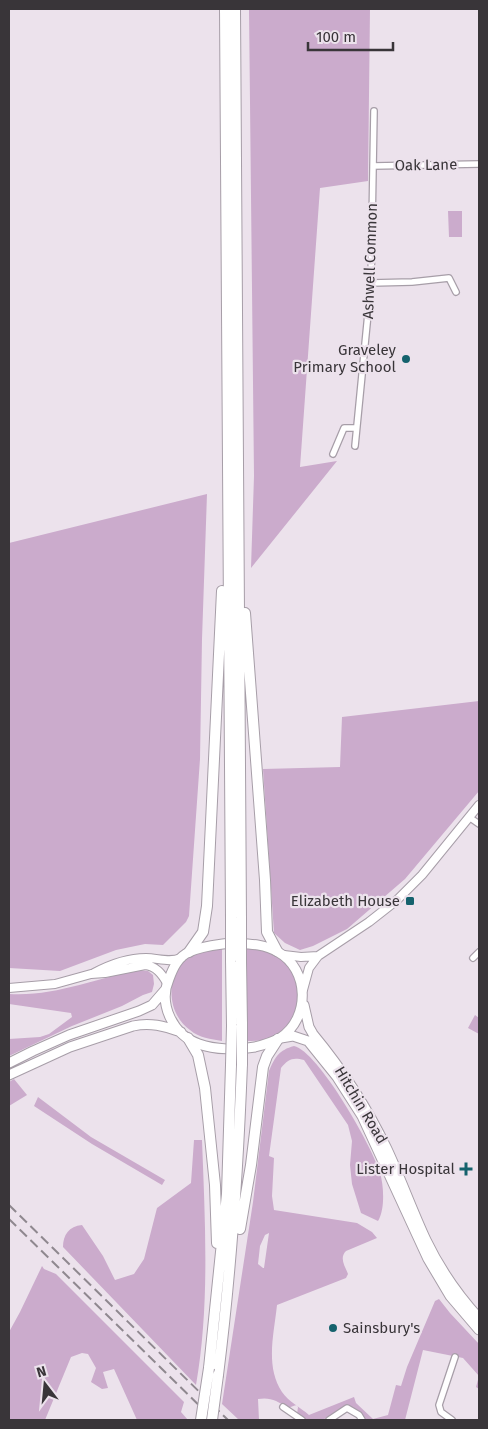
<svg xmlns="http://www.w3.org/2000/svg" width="488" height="1429" font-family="'Fira Sans',sans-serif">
<rect width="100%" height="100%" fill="#ece2ec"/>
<path fill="#cbabcc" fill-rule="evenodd" d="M249 9H370L368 181 320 188 300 467 337 461 251 568 254 476Z
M448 211H462V237H449Z
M207 494 202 639 200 759 189 916 186 922 163 945 145 944 116 950 60 971 9 968V543Z
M479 701V791L405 879 347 929 313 946 300 950 285 943 274 933 263 769 340 767 342 717Z
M222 947V1041C211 1039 199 1038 190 1030 163 1011 165 963 199 951 206 949 214 949 222 947Z
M245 947C256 949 266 950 275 955 306 973 305 1021 272 1037 264 1041 255 1041 246 1041Z
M139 970 148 971 153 975 154 984 152 992 143 995 122 1006 72 1026 9 1056V1039L40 1037 49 1034 72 1017 71 1013 9 1004V994C54 997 96 978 139 970Z
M475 1015 479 1018V1034L468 1028Z
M294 1046C318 1051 373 1147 380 1173 384 1186 385 1210 378 1221L361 1213 352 1184 350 1165 352 1141 348 1125 304 1060C293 1057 288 1059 281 1068L269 1156 274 1158 272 1196 274 1210 357 1223 372 1232 377 1238 346 1251C339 1258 345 1266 348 1274L346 1278 277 1305C274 1334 265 1366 282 1392 288 1401 301 1408 309 1415L354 1397 356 1403 373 1419 388 1415 396 1385 401 1386 407 1367 435 1301 439 1299 450 1313 479 1344V1389L476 1387 479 1376 463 1358 423 1350 405 1420H365L361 1414 348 1406 340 1409 336 1414 330 1415 323 1420H304L297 1414 298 1407 296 1405 288 1408C277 1401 271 1397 258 1399L259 1420H239L222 1404 253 1202 269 1071C275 1057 279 1050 294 1046ZM269 1233 264 1268H263L258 1264 260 1246 265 1235Z
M14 1079 27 1095 9 1106V1082Z
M38 1097 91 1137 165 1180 162 1185 92 1144 34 1106Z
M194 1140H202C205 1222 210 1305 196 1385L63 1247C63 1235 69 1226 82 1225L103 1256 115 1280 134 1274 144 1259 157 1208 191 1183Z
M42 1266 44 1269 56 1274 184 1402 181 1412 188 1420H137L114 1369 103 1372 108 1388 102 1389 91 1382 96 1368 88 1354 82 1353 71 1357 45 1420H9V1332L20 1312Z"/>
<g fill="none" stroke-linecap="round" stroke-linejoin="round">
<defs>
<path id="street" d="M373 166 479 164
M371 283 412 282 449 278 456 292
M355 446 371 283 374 111
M333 454 344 428H356
M469 817 479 824
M473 958 479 952
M283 1407 302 1420
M329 1420 347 1408 359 1415 362 1420
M452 1420 441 1412 439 1405 455 1357"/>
<path id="secondary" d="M284 955 301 957 318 956
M94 973C109 965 128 958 146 958 158 958 169 963 181 958
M9 988 55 984 91 974 105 973 145 965C156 966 162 974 167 983
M303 990 309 968 318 956 369 922 397 900 422 875 479 805"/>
<path id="primary" d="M230 943C246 944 263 943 278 952 309 969 311 1018 280 1038 273 1042 263 1045 255 1047 238 1050 215 1050 199 1044 173 1035 158 1004 169 979 173 968 178 957 189 952 201 946 216 945 230 943Z
M304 1005 309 1027 313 1034C342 1069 367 1107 387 1149 401 1179 412 1210 426 1240 439 1267 458 1295 479 1318
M281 1038 293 1036 308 1041 337 1077 362 1116 428 1259 450 1296 479 1330
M9 1063 33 1051 69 1035 139 1011 152 1005 165 990
M9 1075 70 1047 133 1026C150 1022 164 1026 181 1032"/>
<path id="highway" d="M225 9 231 917
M235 9 241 918
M245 613 265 880 267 932 277 951
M189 952 203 932 207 906 222 591
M231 960 232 1026
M241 962 242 1024
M188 1038 198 1055 205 1088 215 1185 217 1243
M240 1229 251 1165 263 1067 267 1056 278 1039
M209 1368 227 1194 231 1065
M218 1375C231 1272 238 1169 242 1064"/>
</defs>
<use href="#street" stroke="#a79ea8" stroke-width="8"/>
<use href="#secondary" stroke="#a79ea8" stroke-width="10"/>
<use href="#primary" stroke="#a79ea8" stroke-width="11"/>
<use href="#highway" stroke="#a79ea8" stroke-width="12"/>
<use href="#street" stroke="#fff" stroke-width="5.5"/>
<use href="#secondary" stroke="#fff" stroke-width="8"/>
<use href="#primary" stroke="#fff" stroke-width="9"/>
<use href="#highway" stroke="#fff" stroke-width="10"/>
<path stroke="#8f888f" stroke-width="2" stroke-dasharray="10 5" stroke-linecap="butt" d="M9 1205 228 1420
M9 1219 214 1420"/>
<defs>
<path id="highway-bridge" d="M231 960V917
M241 962V918
M242 1024V1064
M231 1065 232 1026
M201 1420 209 1368
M212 1420 218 1375"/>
</defs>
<use href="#highway-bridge" stroke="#a79ea8" stroke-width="12" stroke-linecap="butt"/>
<use href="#highway-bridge" stroke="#fff" stroke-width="10"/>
</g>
<g fill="#15626d" stroke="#ece2ec" stroke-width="2">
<circle cx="406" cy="359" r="5"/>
<rect x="405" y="896" width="10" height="10" rx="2.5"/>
<path d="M463.5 1161.5h5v5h5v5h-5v5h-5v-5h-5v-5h5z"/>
<circle cx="333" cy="1328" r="5"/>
</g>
<g text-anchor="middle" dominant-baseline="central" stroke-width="4.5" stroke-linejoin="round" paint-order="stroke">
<g font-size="15" fill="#393539" stroke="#ece2ec">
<text transform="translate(426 165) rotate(-1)">Oak Lane</text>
<text transform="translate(370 261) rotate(-88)">Ashwell Common</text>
<text transform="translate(361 1105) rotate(59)">Hitchin Road</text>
</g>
<g font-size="15" fill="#393539" stroke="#ece2ec" text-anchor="end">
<text x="396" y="350">Graveley<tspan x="396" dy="17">Primary School</tspan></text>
<text x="400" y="901">Elizabeth House</text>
<text x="455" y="1169">Lister Hospital</text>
<text x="343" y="1328" text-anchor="start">Sainsbury's</text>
</g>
</g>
<rect width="488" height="1429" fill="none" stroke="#393539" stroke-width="20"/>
<g transform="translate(45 1384) rotate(344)" stroke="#ece2ec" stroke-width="4" paint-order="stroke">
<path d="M0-4L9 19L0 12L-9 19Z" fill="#393539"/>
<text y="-8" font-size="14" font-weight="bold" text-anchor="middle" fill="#393539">N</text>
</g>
<path d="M308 42v8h85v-8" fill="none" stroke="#393539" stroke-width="2.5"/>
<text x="316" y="42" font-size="15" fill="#393539" stroke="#ece2ec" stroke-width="4" paint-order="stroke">100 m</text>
</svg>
